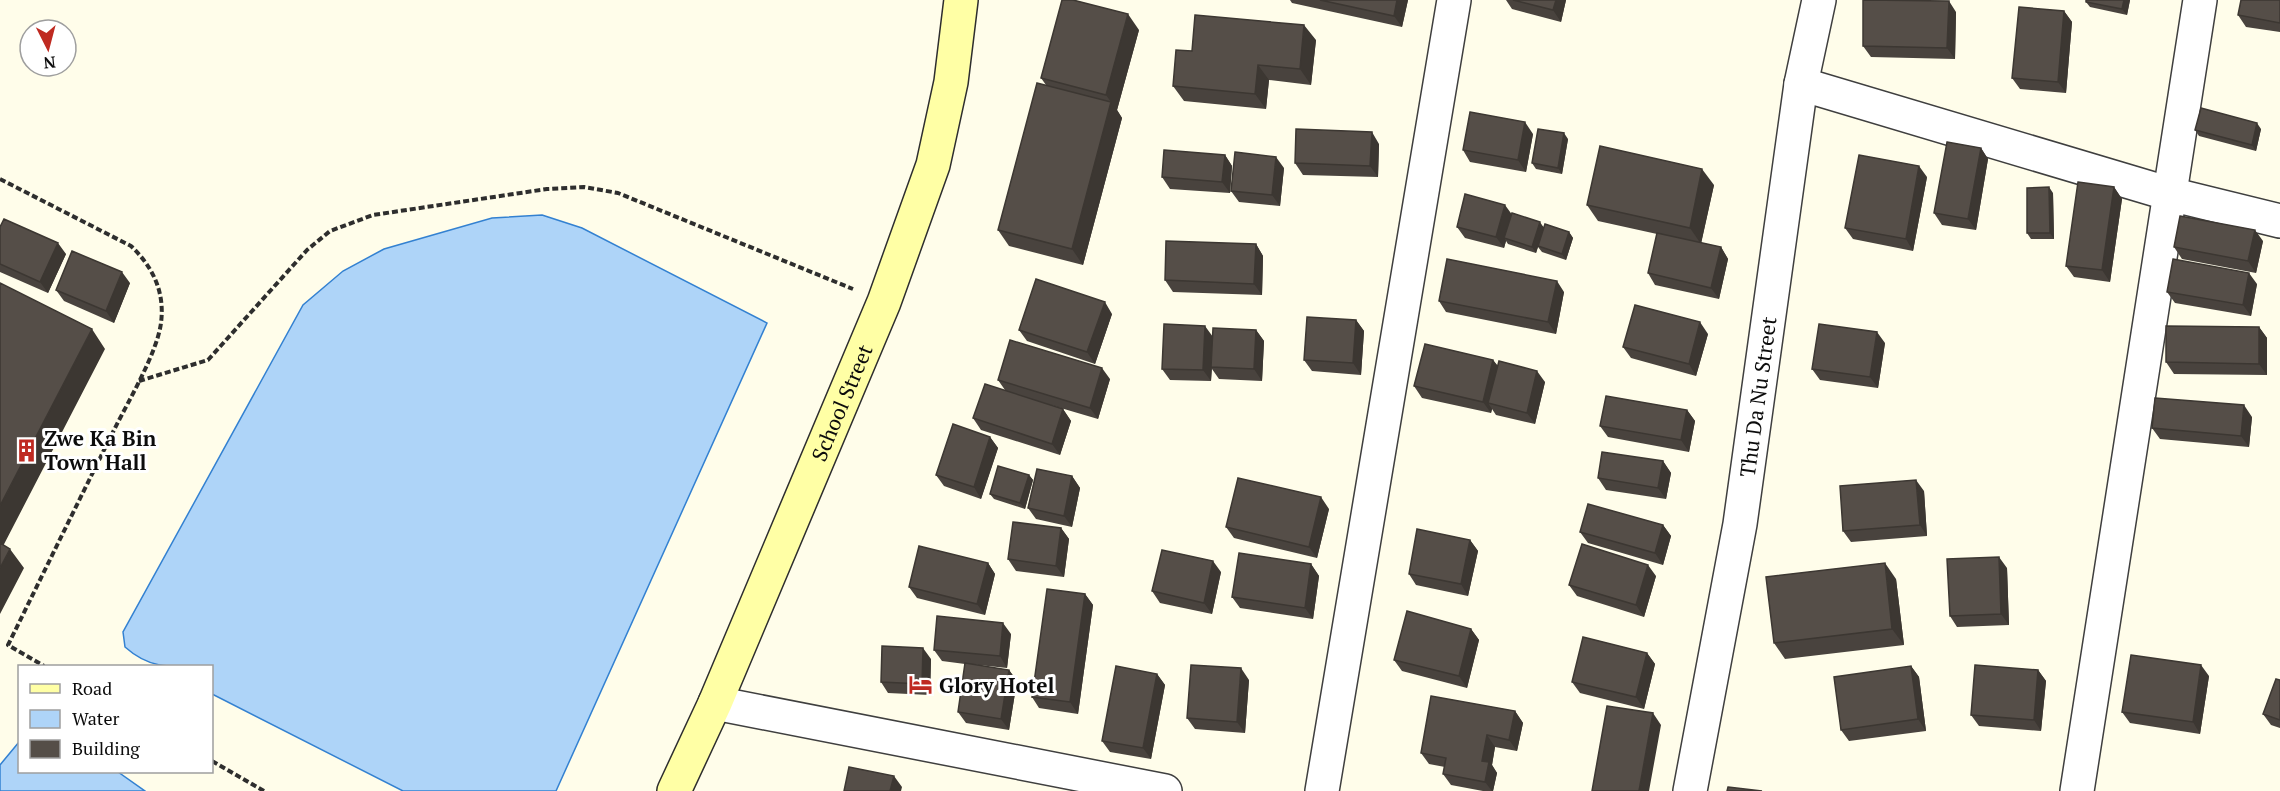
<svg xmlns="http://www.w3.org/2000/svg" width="2280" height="791" font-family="'PT Serif',serif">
<rect width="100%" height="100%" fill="#fffdea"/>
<path fill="#aed4f8" stroke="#3381d1" stroke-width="1.5" d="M542 215 582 228 767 323 556 791H403L212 694V666C176 666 153 672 125 647L123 632 303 305 343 271 384 249 492 218Z
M19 742 20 772H118L145 791H0V765Z"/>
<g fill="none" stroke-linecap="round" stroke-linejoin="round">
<defs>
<g id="street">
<path d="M1801 84 2170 194 2280 221"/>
<path d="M715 703 1165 791"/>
<path d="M1322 791 1454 0"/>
<path id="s1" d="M1690 791 1740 524 1801 84 1819 0"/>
<path d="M2077 791 2200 0"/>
</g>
<g id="secondary">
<path id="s2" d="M674 791 715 703 884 302 933 165 951 82 961 0"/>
</g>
</defs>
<use href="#street" stroke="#3f3f3f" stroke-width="36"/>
<use href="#secondary" stroke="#2e2e2e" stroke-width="36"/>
<path stroke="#2e2e2e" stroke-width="4" stroke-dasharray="6 3" stroke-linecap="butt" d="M0 179 131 246C153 267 165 292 161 323 157 353 129 400 115 428 79 500 44 572 8 645L44 666
M139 381 208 360 307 250 330 231 373 215 547 189 584 187 618 193 853 289
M212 761 264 791"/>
<use href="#street" stroke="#fff" stroke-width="33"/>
<use href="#secondary" stroke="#ffffa5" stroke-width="33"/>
</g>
<path fill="#49433e" d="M1290 0H1408L1402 27 1292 3Z
M1506 0H1566L1561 22 1512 9Z
M2130 0 2127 15 2090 7 2086 2Z
M2280 0V32L2246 27 2238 15Z
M2064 11 2072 22 2066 93 2020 89 2012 78Z
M1956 12 1955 59 1871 57 1863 46Z
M1139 30 1117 110 1122 118 1083 265 1009 246 998 230 1046 85 1041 78Z
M1316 40 1311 85 1269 80 1266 109 1184 101 1173 86Z
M2261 129 2256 151 2199 136 2195 130Z
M1533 134 1526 172 1470 162 1463 150Z
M1568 139 1562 174 1536 169 1532 163Z
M1379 144 1378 177 1303 175 1295 163Z
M1981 148 1988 159 1976 230 1942 225 1934 213Z
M1225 155 1232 166 1230 193 1170 189 1162 177Z
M1284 168 1280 206 1239 202 1231 191Z
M1927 177 1913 251 1853 239 1845 228Z
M1714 185 1701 243 1721 247 1728 259 1719 299 1655 285 1648 273 1657 234 1598 221 1587 205Z
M2114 187 2122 199 2110 282 2074 277 2066 266Z
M2053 193 2054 239H2031L2027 233Z
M1511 214 1544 227 1569 232 1573 238 1566 260 1542 252 1538 247 1536 253 1508 244 1506 241 1504 248 1465 238 1457 227Z
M0 227 66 254 48 293 0 272Z
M2263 241 2256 273 2182 259 2174 247Z
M1256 244 1263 256 1262 295 1173 292 1165 280Z
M130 283 114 323 64 301 56 290Z
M2257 284 2251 316 2175 303 2167 292Z
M1564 292 1556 334 1446 312 1439 301Z
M1112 314 1095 364 1027 341 1019 330Z
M1356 320 1364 331 1361 375 1312 371 1304 360Z
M2259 327 2267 338V375L2174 374 2166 362Z
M1256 330 1264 341 1262 381 1219 379 1212 369 1211 381 1170 380 1162 369 1213 336Z
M1708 334 1696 376 1631 358 1623 347Z
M1885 343 1878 388 1820 380 1812 369Z
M1493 360 1498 366 1545 382 1535 424 1496 415 1492 409 1491 413 1422 398 1414 386Z
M1110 379 1098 419 1037 401 1063 409 1071 421 1060 455 981 430 973 418 1005 390 998 380Z
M1687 410 1695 421 1689 452 1608 437 1600 426Z
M2252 417 2249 447 2160 439 2152 428Z
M990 437 998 448 981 499 944 486 936 475Z
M1663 461 1671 473 1666 499 1606 490 1598 478Z
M1029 475 1033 480 1025 509 994 499 990 494Z
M1072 476 1080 488 1072 527 1036 519 1028 508Z
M1924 491 1927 536 1851 542 1843 531Z
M1329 509 1317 558 1234 538 1226 527Z
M1663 525 1671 536 1663 565 1588 543 1580 532Z
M1061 528 1069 539 1064 577 1016 571 1008 559Z
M1470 540 1478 551 1468 596 1416 585 1409 574Z
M988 563 995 574 985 615 917 598 909 587Z
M1311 564 1319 576 1313 619 1240 608 1232 597Z
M2007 568 2009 625 1957 627 1950 616Z
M1221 572 1212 614 1160 603 1152 591Z
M1656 576 1644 617 1577 596 1569 585Z
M1896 579 1904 645 1785 659 1774 643Z
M1085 594 1093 605 1078 714 1039 708 1032 697Z
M1471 629 1479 640 1467 688 1402 671 1394 660Z
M1011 634 1007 668 969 664 1009 670 1017 681 1009 730 966 723 958 712 965 664 942 661 934 650Z
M1647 653 1655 664 1644 709 1580 693 1572 682Z
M931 659 930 695 888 693 881 682Z
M1911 666 1919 677 1926 731 1849 741 1841 730Z
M2038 670 2046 681 2041 731 1979 726 1971 715Z
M1157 674 1165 685 1151 759 1110 752 1102 741Z
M2209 676 2200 734 2130 723 2122 712Z
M1249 680 1245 733 1195 729 1187 718Z
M2280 680V728L2271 725 2263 714Z
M1515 711 1523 723 1517 751 1495 747 1492 765 1497 773 1493 791H1483L1451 785 1443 774 1445 767 1429 764 1421 753Z"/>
<path fill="#3c3732" d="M1397 0H1408L1402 27 1394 16Z
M1556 0H1566L1561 22 1553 10Z
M2124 0H2130L2127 15 2122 9Z
M1949 1 1956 12 1955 59 1947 48Z
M2064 11 2072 22 2066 93 2058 82Z
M1128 14 1139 30 1117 110 1122 118 1083 265 1072 249 1111 102 1106 95Z
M1304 25 1316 40 1311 85 1300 69Z
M1258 65 1269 80 1266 109 1255 94Z
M1525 122 1533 134 1526 172 1518 160Z
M2257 123 2261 129 2256 151 2252 145Z
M1372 132 1379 144 1378 177 1370 166Z
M1564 133 1568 139 1562 174 1558 168Z
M1981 148 1988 159 1976 230 1968 219Z
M1225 155 1232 166 1230 193 1222 182Z
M1276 157 1284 168 1280 206 1272 195Z
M1919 166 1927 177 1913 251 1906 239Z
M1702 169 1714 185 1701 244 1690 228Z
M2049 187 2053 193 2054 239 2050 233Z
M2114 187 2122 199 2110 282 2102 270Z
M1505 205 1513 216 1504 238 1506 241 1504 248 1496 237Z
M1540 222 1544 228 1536 253 1532 247Z
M2255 230 2263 241 2256 273 2248 261Z
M1569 232 1573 238 1566 260 1562 254Z
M58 243 66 254 48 293 40 282Z
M1256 244 1263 256 1262 295 1254 284Z
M1721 247 1728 259 1719 299 1711 288Z
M122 272 130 283 114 323 106 311Z
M2249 273 2257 284 2251 316 2243 305Z
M1557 281 1564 292 1556 334 1548 322Z
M1105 302 1112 314 1095 364 1087 352Z
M1356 320 1364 331 1361 375 1353 363Z
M1700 322 1708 334 1696 376 1689 364Z
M1205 326 1213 337 1211 381 1203 370Z
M2259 327 2267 338V375L2259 364Z
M92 329 105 349 0 552V506Z
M1256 330 1264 341 1262 381 1254 369Z
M1877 332 1885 343 1878 388 1870 377Z
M1493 360 1501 371 1488 403 1492 409 1491 413 1483 402Z
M1102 368 1110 379 1098 419 1090 408Z
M1537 371 1545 382 1535 424 1527 413Z
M2244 405 2252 417 2249 447 2241 436Z
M1063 409 1071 421 1060 455 1052 444Z
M1687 410 1695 421 1689 452 1681 440Z
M990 437 998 448 981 499 974 487Z
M1663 461 1671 473 1666 499 1658 488Z
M1029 475 1033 480 1025 509 1020 503Z
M1072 476 1080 488 1072 527 1064 516Z
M1916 480 1924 491 1927 536 1920 525Z
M1321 497 1329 509 1317 558 1309 547Z
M1663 525 1671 536 1663 565 1655 553Z
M1061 528 1069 539 1064 577 1056 566Z
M1470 540 1478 551 1468 596 1461 584Z
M10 549 24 568 0 614V568Z
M1999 557 2007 568 2009 625 2001 614Z
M1213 561 1221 572 1212 614 1204 603Z
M988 563 995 574 985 615 977 604Z
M1885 563 1896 579 1904 645 1892 629Z
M1311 564 1319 576 1313 619 1305 608Z
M1648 565 1656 576 1644 617 1636 605Z
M1085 594 1093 605 1078 714 1070 702Z
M1003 623 1011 634 1007 668 1000 656Z
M1471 629 1479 640 1467 688 1459 676Z
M923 648 931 659 930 695 922 684Z
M1647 653 1655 664 1644 709 1636 697Z
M2201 665 2209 676 2200 734 2193 722Z
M1911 666 1919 677 1926 731 1918 719Z
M1241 668 1249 680 1245 733 1237 722Z
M1009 670 1017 681 1009 730 1001 719Z
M2038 670 2046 681 2041 731 2034 720Z
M1157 674 1165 685 1151 759 1143 748Z
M1515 711 1523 723 1517 751 1509 740Z
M1653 713 1661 725 1649 791H1639Z
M1487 735 1495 747 1492 765 1497 773 1493 791H1492L1485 782 1482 761Z
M894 776 902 787 901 791H890Z"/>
<path fill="#554e48" stroke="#3c3732" stroke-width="1.5" d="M1062 0H1073L1128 14 1106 95 1041 78Z
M1320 0H1397L1394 16Z
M1513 0H1556L1553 10Z
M1863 0 1949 1 1947 48 1863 46Z
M2086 0H2124L2122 9 2086 2Z
M2241 0H2280V23L2238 15Z
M2019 7 2064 11 2058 82 2012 78Z
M1195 15 1304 25 1300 69 1258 65 1255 94 1173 86 1176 50 1192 51Z
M1037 83 1111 102 1072 249 998 230Z
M2201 108 2257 123 2252 145 2195 130Z
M1470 112 1525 122 1518 160 1463 150Z
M1296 129 1372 132 1370 166 1295 163Z
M1538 129 1564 133 1558 168 1532 163Z
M1947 142 1981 148 1968 219 1934 213Z
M1600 146 1702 169 1690 228 1587 205Z
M1164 150 1225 155 1222 182 1162 177Z
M1235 152 1276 157 1272 195 1231 191Z
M1859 155 1919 166 1906 239 1845 228Z
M2078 182 2114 187 2102 270 2066 266Z
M2049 187 2050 233H2027V188Z
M1465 194 1505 205 1496 237 1457 227Z
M1512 213 1540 222 1532 247 1504 238Z
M2180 216 2255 230 2248 261 2174 247Z
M4 219 58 243 40 282 0 264V227Z
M1545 224 1569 232 1562 254 1538 246Z
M1657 233 1721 247 1711 288 1648 273Z
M1166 241 1256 244 1254 284 1165 280Z
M72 251 122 272 106 311 56 290Z
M1447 259 1557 281 1548 322 1439 301Z
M2173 259 2249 273 2243 305 2167 292Z
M1036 279 1105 302 1087 352 1019 330Z
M0 283 92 329 0 506Z
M1635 305 1700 322 1689 364 1623 347Z
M1307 317 1356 320 1353 363 1304 360Z
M1164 324 1205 326 1203 370 1162 369Z
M1819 324 1877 332 1870 377 1812 369Z
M2166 326 2259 327V364L2166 362Z
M1213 328 1256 330 1254 369 1211 367Z
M1010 340 1102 368 1090 408 998 380Z
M1425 344 1493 360 1483 402 1414 386Z
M1499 361 1537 371 1527 413 1488 403Z
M985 384 1063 409 1052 444 973 418Z
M1606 396 1687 410 1681 440 1600 426Z
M2155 398 2244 405 2241 436 2152 428Z
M953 424 990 437 974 487 936 475Z
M1602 452 1663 461 1658 488 1598 478Z
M998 466 1029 475 1020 503 990 494Z
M1037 469 1072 476 1064 516 1028 508Z
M1238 478 1321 497 1309 547 1226 527Z
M1916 480 1920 525 1843 531 1840 486Z
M1588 504 1663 525 1655 553 1580 532Z
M1013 522 1061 528 1056 566 1008 559Z
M1417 529 1470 540 1461 584 1409 574Z
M0 543 10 549 0 568Z
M1582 544 1648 565 1636 605 1569 585Z
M919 546 988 563 977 604 909 587Z
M1162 550 1213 561 1204 603 1152 591Z
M1239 553 1311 564 1305 608 1232 597Z
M1999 557 2001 614 1950 616 1947 559Z
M1885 563 1892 629 1774 643 1766 577Z
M1047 589 1085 594 1070 702 1032 697Z
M1407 611 1471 629 1459 676 1394 660Z
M937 616 1003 623 1000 656 934 650Z
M1583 637 1647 653 1636 697 1572 682Z
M882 646 923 648 922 684 881 682Z
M2131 655 2201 665 2193 722 2122 712Z
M965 663 1009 670 1001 719 958 712Z
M1191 665 1241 668 1237 722 1187 718Z
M1975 665 2038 670 2034 720 1971 715Z
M1116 666 1157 674 1143 748 1102 741Z
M1911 666 1918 719 1841 730 1834 677Z
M2276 679 2280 680V720L2263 714Z
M1431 696 1515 711 1509 740 1487 735 1482 761 1489 762 1485 782 1443 774 1446 758 1421 753Z
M1607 706 1653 713 1639 791H1592Z
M849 767 894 776 890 791H844Z
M1728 787 1762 791H1727Z"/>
<defs>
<symbol id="building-bare" viewBox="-9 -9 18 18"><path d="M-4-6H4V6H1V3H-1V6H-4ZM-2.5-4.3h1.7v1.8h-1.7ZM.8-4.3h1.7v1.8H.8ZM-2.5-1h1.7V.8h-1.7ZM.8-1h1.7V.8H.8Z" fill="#bf2a21" stroke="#fff" stroke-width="2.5" paint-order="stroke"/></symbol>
<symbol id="hotel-bare" viewBox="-9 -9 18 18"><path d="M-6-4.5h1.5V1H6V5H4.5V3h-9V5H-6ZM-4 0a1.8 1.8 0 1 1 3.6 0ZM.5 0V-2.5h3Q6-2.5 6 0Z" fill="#bf2a21" stroke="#fff" stroke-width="2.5" paint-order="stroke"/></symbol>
</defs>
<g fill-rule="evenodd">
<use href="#building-bare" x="10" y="434" width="33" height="33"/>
<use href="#hotel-bare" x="904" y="668" width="33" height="33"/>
</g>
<g text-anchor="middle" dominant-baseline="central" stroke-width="6" stroke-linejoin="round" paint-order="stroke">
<g font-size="21" fill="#0c0c0c" stroke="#fff">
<text stroke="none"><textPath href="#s1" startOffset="400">Thu Da Nu Street</textPath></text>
<text stroke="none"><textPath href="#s2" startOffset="423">School Street</textPath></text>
</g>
<g font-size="21" font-weight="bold" fill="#0c0c0c" stroke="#fff" text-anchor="start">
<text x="44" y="438">Zwe Ka Bin<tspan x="44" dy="24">Town Hall</tspan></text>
<text x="939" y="685">Glory Hotel</text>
</g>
</g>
<rect x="18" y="665" width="195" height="108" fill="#ffffff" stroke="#9e9e9e" stroke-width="1.5"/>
<rect x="30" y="684" width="30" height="9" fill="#ffffa5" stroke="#9e9e9e" stroke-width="1.5"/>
<text x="72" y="695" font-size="18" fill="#0c0c0c">Road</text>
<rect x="30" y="710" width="30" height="18" fill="#aed4f8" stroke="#9e9e9e" stroke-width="1.5"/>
<text x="72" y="725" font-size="18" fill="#0c0c0c">Water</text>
<rect x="30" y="740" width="30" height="18" fill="#554e48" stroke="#9e9e9e" stroke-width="1.5"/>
<text x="72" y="755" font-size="18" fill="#0c0c0c">Building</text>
<g transform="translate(48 48) rotate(174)"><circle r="28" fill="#ffffff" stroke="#9e9e9e" stroke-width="1.5"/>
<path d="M0-4.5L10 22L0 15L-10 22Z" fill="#bf2a21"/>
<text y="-9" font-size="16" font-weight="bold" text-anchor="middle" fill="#0c0c0c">N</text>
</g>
</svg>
